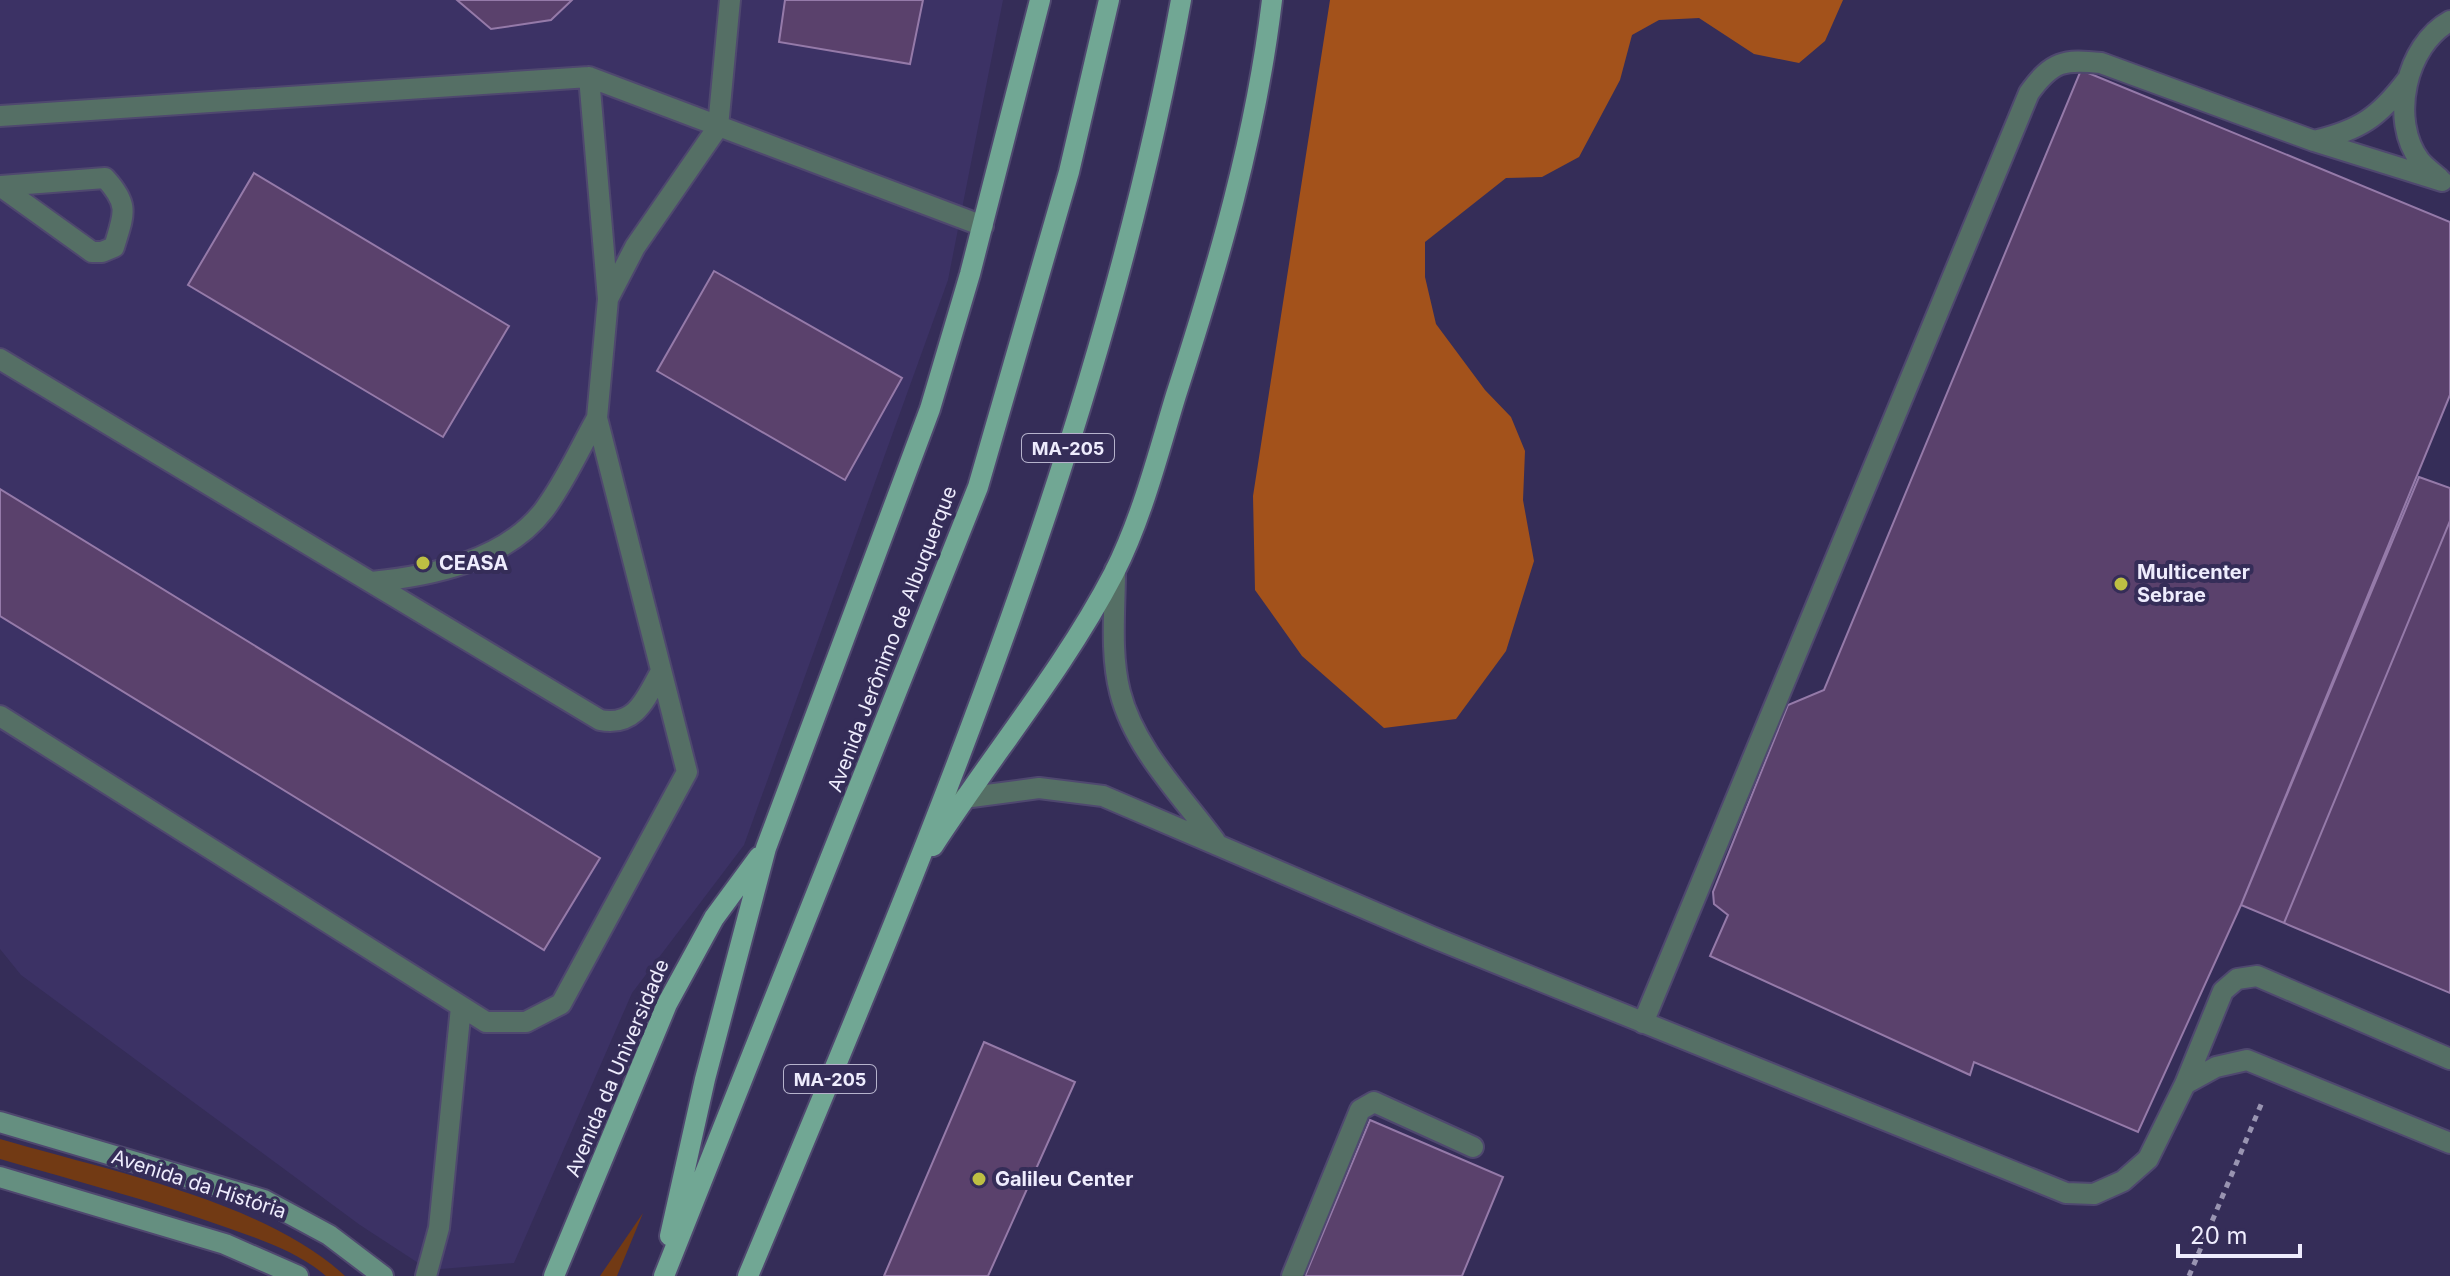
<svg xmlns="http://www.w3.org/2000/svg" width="2450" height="1276" font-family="Inter,sans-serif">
<rect width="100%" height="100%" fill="#352d58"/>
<path fill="#3c3265" d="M0 0H1003L948 280 744 845 632 993 514 1263 429 1270 360 1225 21 975 0 949Z"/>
<path fill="#723a14" d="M0 1139C105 1170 265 1201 345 1276H326C298 1252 262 1240 228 1228 153 1201 76 1181 0 1159Z
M643 1213 617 1276H600Z"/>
<path fill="#a3521b" d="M1330 0H1843L1825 41 1799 63 1754 54 1699 18 1659 20 1632 35 1620 80 1579 157 1542 177 1506 178 1425 242V277L1436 324 1485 390 1511 417 1525 451 1523 500 1534 561 1506 651 1456 719 1384 728 1302 656 1255 590 1253 496Z"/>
<path fill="#5a416c" stroke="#957aa9" stroke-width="2" d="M457 0H572L551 20 491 29Z
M785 0H923L910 64 779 42Z
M2081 70 2450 222V395L2241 905 2138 1132 1974 1062 1970 1075 1710 956 1728 915 1714 904 1713 892 1788 705 1824 690Z
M254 173 509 326 443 437 188 285Z
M714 271 902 378 845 480 657 371Z
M2419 477 2450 488V521L2284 923 2241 905Z
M0 489 600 858 544 950 0 616Z
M2450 521V993L2284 923Z
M984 1042 1075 1082 988 1276H884Z
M1370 1120 1503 1177 1462 1276H1305Z"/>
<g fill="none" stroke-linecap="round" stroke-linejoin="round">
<defs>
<path id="lane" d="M589 77 608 299
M0 116 589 77 983 226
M2314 141C2360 130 2379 117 2407 80
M2439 178C2433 173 2425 167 2420 161 2389 120 2406 45 2450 21
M0 186 105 178C130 205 124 214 114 247L102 252H92L0 186
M0 359 600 720C636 727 646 698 661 671
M1115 570C1115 609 1110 653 1120 692 1134 748 1181 795 1215 841
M371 582C431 576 505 561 544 510 565 482 580 448 597 418
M0 716 486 1022H526L561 1004 687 772 597 418 608 299 635 247 718 127 730 0
M964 798 1039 788 1103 796 1432 937 2066 1193 2094 1194 2123 1181 2148 1159 2185 1084 2223 991 2237 979 2257 976 2450 1059
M1643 1023 2029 93C2052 61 2064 59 2101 63L2314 141 2442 181
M2185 1084 2216 1067 2247 1060 2450 1143
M426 1276 439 1228 461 1007
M1292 1276 1360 1110 1374 1102 1473 1147"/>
<path id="secondary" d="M0 1122 264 1200 329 1235 383 1276
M0 1177 225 1244 298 1276"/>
<path id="primary" d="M933 846C992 755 1064 669 1114 573 1142 518 1158 454 1176 395 1218 265 1256 136 1272 0
M670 1236 705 1079 766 848 930 409 970 274 1040 0
M554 1276 667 1004 714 918 759 857
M664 1276 978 487 1069 172 1109 0
M748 1276C921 862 1101 444 1181 0"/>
</defs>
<use href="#lane" stroke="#4f486f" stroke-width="24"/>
<use href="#secondary" stroke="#4f486f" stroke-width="24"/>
<use href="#primary" stroke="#4f486f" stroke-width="24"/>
<path stroke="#9994b1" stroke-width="5" stroke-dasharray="6 6" stroke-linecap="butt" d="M2189 1276 2263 1100"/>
<use href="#lane" stroke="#556f65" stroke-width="20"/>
<use href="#secondary" stroke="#658f80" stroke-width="20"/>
<use href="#primary" stroke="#71a794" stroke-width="20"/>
</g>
<g fill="#bdbf43" stroke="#352d58" stroke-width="3">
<circle cx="423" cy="563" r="8"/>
<circle cx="2121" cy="584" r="8"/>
<circle cx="979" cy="1179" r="8"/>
</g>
<g text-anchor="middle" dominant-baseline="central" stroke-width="8" stroke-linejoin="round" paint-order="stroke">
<g fill="#352d58" stroke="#b6b3cc" stroke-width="2">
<rect x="1022" y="434" width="92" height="28" rx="6"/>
<rect x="784" y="1065" width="92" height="28" rx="6"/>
</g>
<g font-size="18" font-weight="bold" fill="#eeecfd">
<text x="1068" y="448">MA-205</text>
<text x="830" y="1079">MA-205</text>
</g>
<g font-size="20" font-weight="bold" fill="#eeecfd" stroke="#352d58" text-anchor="start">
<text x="439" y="563">CEASA</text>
<text x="2137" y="572">Multicenter<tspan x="2137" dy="23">Sebrae</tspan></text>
<text x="995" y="1179">Galileu Center</text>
</g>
<g font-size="20" fill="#eeecfd" stroke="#352d58">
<text transform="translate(892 639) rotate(-69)">Avenida Jerônimo de Albuquerque</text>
<text transform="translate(617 1068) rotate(-67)">Avenida da Universidade</text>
<text transform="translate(199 1184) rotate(18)">Avenida da História</text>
</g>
</g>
<path d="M2178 1244v12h122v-12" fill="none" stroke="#eeecfd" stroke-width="4"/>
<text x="2190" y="1244" font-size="24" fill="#eeecfd" stroke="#352d58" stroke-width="6" paint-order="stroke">20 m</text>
</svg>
